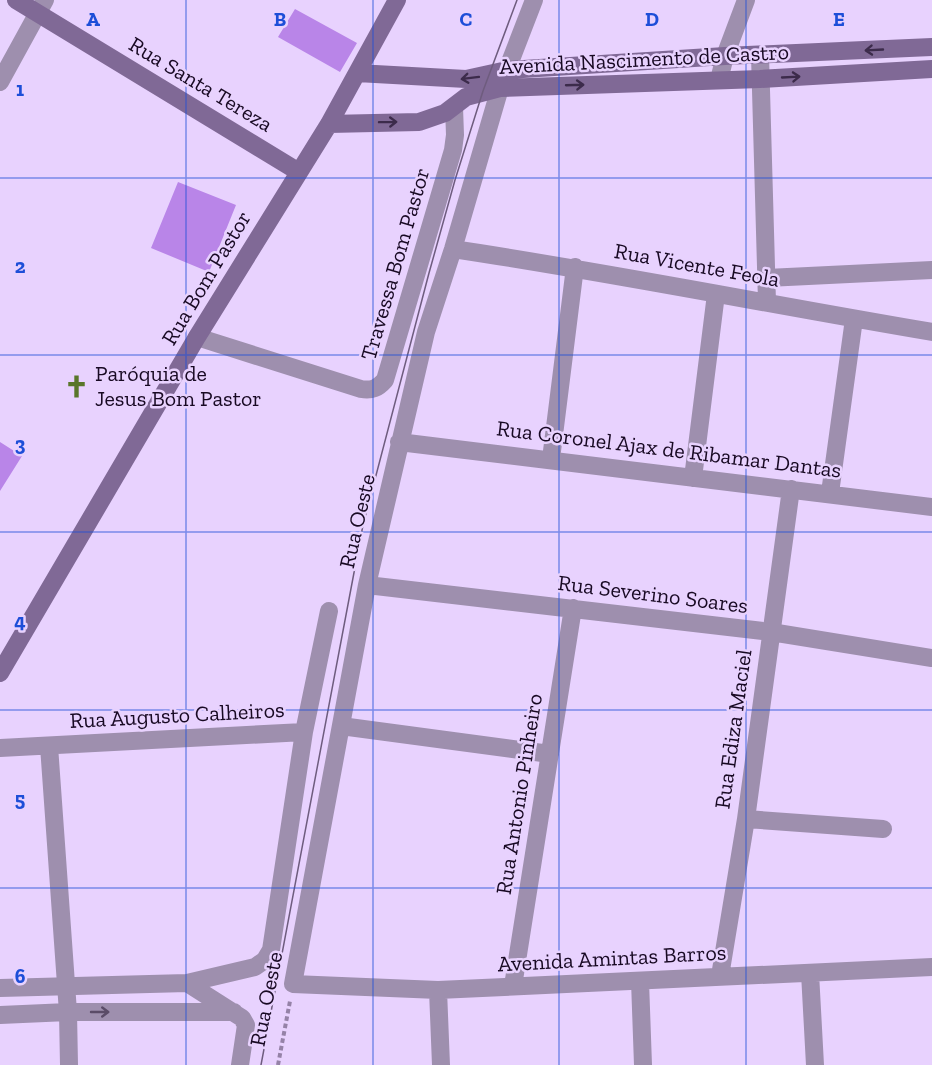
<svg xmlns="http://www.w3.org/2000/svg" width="932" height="1065" font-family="'Zilla Slab',serif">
<rect width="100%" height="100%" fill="#e8d2fe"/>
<path fill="#b985e8" d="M295 9 357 43 340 72 278 37Z
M178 182 236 205 209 272 151 248Z
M0 442 22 456 0 491Z"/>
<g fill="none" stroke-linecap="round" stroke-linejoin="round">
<path stroke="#9582a7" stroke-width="4" stroke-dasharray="4.5 3" stroke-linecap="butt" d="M278 1065 290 1001"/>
<path stroke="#9e8fae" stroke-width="18" d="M534 0 500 88 453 249 426 332 367 585 293 984 438 990 932 967
M760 55 767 302
M719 80 725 56 746 0
M0 82 45 0
M453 249C613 273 772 305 932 332
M767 278 932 270
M197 337 361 389C372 391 378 388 385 380L453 150 455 135 454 107
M399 442 932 507
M551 459 575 267
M693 478 716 294
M830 493 854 319
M367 585 771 632 932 658
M341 726 550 754
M49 746 68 1012 69 1065
M0 748 304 732 329 611
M746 819 883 829
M810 973 815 1065
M720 976 746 819 791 489
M640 981 643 1065
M187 983 242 1018 246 1025 240 1065
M513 986 573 608
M0 988 187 983 255 967 265 960 271 950 304 732
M438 990 441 1065
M0 1015 68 1012H234"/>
<path stroke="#806996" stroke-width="18" d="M16 0 299 172
M357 73 466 79 507 70 725 56 932 47
M329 124 419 122 445 113 466 97 500 88 760 79 932 69
M0 673 197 337 329 124 397 0"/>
<path stroke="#6e5c7e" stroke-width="1.5" d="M261 1065 363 525 429 273 455 180 483 91 517 0"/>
</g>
<defs><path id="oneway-shaft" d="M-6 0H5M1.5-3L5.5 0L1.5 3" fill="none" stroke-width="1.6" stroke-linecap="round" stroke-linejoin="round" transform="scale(1.5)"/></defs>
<g stroke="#3c2b4b">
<use href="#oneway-shaft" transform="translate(874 50) rotate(177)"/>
<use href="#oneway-shaft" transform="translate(791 77) rotate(-3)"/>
<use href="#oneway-shaft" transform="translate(470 78) rotate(173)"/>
<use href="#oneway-shaft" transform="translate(575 85) rotate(-2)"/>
<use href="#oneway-shaft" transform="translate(388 122) rotate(-1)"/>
</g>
<use stroke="#5b4c68" href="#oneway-shaft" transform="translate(100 1012)"/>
<path fill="none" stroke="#1d4ed8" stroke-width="1.5" stroke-opacity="0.55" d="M186 0V1065M373 0V1065M559 0V1065M746 0V1065M0 178H932M0 355H932M0 532H932M0 710H932M0 888H932"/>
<defs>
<symbol id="church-bare" viewBox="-9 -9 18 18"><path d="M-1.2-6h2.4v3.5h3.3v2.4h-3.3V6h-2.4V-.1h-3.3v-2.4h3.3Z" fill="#59762a" stroke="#e8d2fe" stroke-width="2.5" paint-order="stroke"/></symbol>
</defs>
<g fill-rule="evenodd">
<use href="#church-bare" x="60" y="370" width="33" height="33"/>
</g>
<g text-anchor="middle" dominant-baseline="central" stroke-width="5" stroke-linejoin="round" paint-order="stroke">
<g font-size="22" fill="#180923" stroke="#e8d2fe">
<text transform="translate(644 59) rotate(-3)">Avenida Nascimento de Castro</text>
<text transform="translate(201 84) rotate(31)">Rua Santa Tereza</text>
<text transform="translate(395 264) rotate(-74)">Travessa Bom Pastor</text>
<text transform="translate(697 265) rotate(10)">Rua Vicente Feola</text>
<text transform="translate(206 278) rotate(-59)">Rua Bom Pastor</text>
<text transform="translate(669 449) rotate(7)">Rua Coronel Ajax de Ribamar Dantas</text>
<text transform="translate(357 521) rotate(-77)">Rua Oeste</text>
<text transform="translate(653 594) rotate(7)">Rua Severino Soares</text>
<text transform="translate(177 715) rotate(-3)">Rua Augusto Calheiros</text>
<text transform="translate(733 729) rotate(-82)">Rua Ediza Maciel</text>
<text transform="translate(519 794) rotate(-81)">Rua Antonio Pinheiro</text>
<text transform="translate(612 958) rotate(-3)">Avenida Amintas Barros</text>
<text transform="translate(266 999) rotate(-79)">Rua Oeste</text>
</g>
<g font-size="22" fill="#180923" stroke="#e8d2fe" text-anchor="start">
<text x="95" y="373">Paróquia de<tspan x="95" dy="25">Jesus Bom Pastor</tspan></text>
</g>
</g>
<g font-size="20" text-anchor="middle" font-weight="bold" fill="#1d4ed8" stroke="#e8d2fe" stroke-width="5" stroke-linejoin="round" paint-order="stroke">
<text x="93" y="26">A</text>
<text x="280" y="26">B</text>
<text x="466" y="26">C</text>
<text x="652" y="26">D</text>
<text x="839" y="26">E</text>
<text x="20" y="96">1</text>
<text x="20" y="273">2</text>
<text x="20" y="451">3</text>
<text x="20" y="628">4</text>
<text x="20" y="806">5</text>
<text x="20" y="983">6</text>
</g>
</svg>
